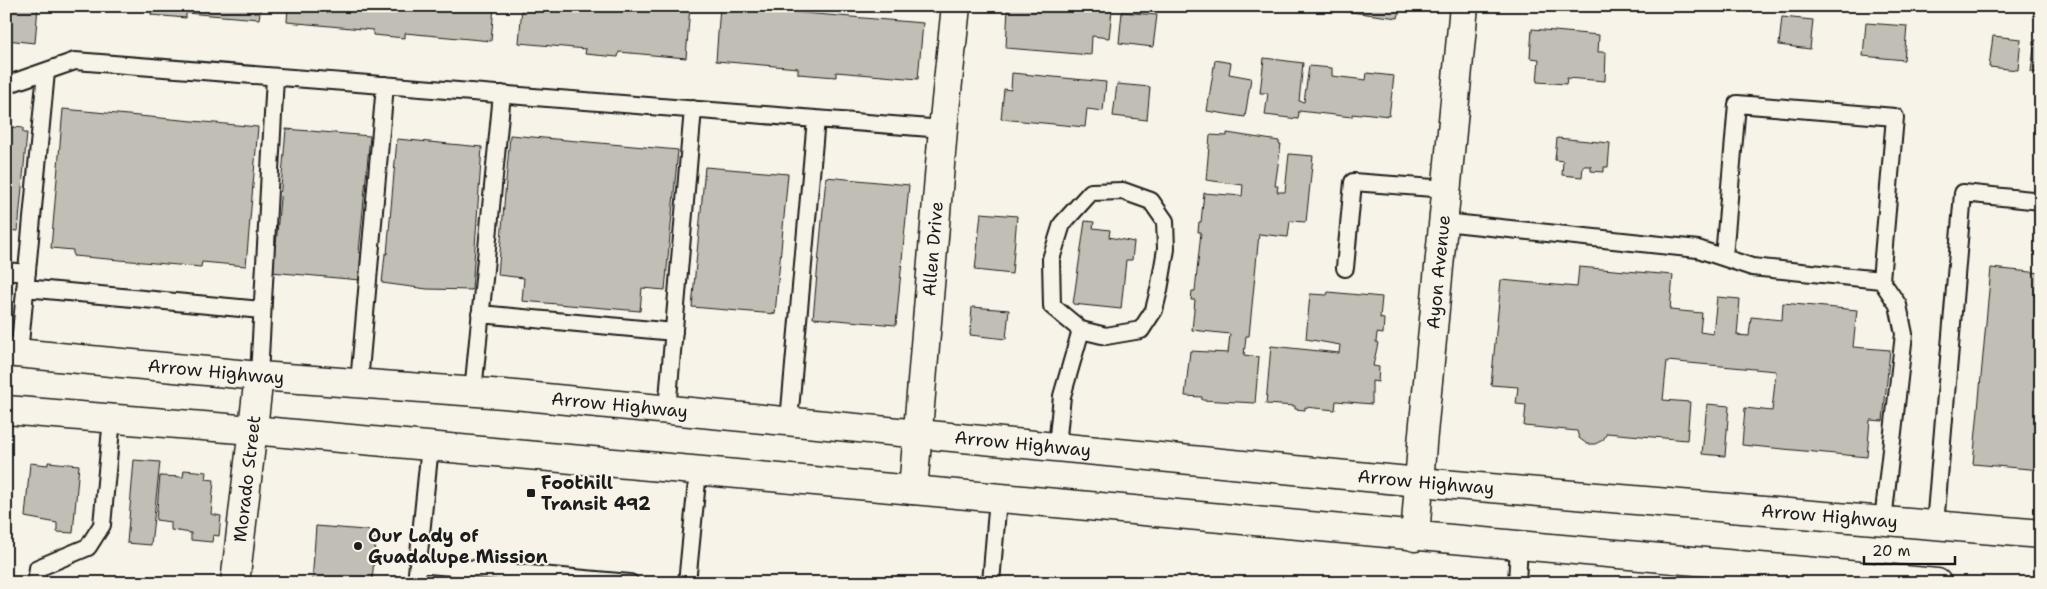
<svg xmlns="http://www.w3.org/2000/svg" width="2047" height="589" font-family="'Shantell Sans',sans-serif">
<rect width="100%" height="100%" fill="#f7f3e8"/>
<filter id="ink" filterUnits="userSpaceOnUse"><feTurbulence type="fractalNoise" baseFrequency=".02" numOctaves="2"/><feDisplacementMap in="SourceGraphic" scale="10" xChannelSelector="R" yChannelSelector="G"/><feConvolveMatrix kernelMatrix="1 2 1 2 8 2 1 2 1" color-interpolation-filters="sRGB"/></filter>
<g filter="url(#ink)">
<path fill="#c0beb5" stroke="#1c1c1c" d="M6 6H38L35 43 6 40Z
M108 6H261L259 19 186 13V18L151 15 152 10Z
M288 6H494L491 41 405 33V38L373 35V30L287 22Z
M522 6H690L686 58 619 52 618 57 585 54 586 49 519 43Z
M720 6 923 23 918 79 836 72V77L798 74V68L716 61Z
M1008 6H1066L1112 10 1109 38 1092 36 1091 55 1006 48Z
M1302 6H1401L1398 18 1335 10V12L1301 9Z
M1616 6H1636L1635 12 1615 11Z
M1122 12 1157 15 1153 47 1119 43Z
M1782 17 1813 20 1810 49 1779 45Z
M1866 23 1907 26 1904 60 1863 56Z
M1532 29 1599 35 1598 52H1606L1605 81 1567 78 1566 84 1537 82 1539 59 1530 58Z
M1993 36 2021 39 2018 70 1989 67Z
M2035 40H2041V73L2031 72Z
M1264 58 1303 63 1299 101 1304 102 1309 66 1332 68V76L1366 80 1367 73 1394 76 1389 116 1362 113 1361 115 1352 114V117L1299 111 1298 119 1265 115 1268 93H1260Z
M1215 60 1231 63 1229 74 1251 78 1245 117 1207 111Z
M1012 73 1106 82 1103 111 1087 109 1085 127 1001 119 1004 89 1011 90Z
M1117 84 1150 87 1147 120 1113 116Z
M63 109 258 127 246 266 202 262 201 267 73 256V250L51 248Z
M12 127 23 128V133H27L18 231 6 230V132L11 133Z
M286 129 370 136 359 252 362 253 360 280 271 272 273 244 276 245Z
M1227 133 1279 141V144H1281L1275 186H1278L1277 192H1285L1289 154 1313 156 1306 222 1290 221 1288 237 1259 234 1249 336H1246L1244 355 1259 357 1255 403 1202 400V397L1185 396 1190 351 1228 353 1230 334 1192 330 1195 300H1191L1192 291H1195L1201 232H1198L1199 222H1201L1204 193 1242 196 1243 185 1206 180 1210 135 1227 136Z
M510 135 678 150 665 290 642 288 640 311 522 301 524 278 498 275Z
M1557 138 1610 143 1608 167H1604V172L1591 171V166H1583L1582 177 1562 175 1563 161 1555 160Z
M397 139 482 147 472 290 427 289 382 283 385 254H387Z
M705 167 788 174 775 314 692 307Z
M826 177 909 185 896 325 813 318Z
M981 213 1017 216 1012 274 975 270Z
M1085 221 1094 222 1093 228 1110 230 1109 237 1134 242 1132 260H1126L1121 309 1073 304Z
M1579 267 1673 275 1670 310 1702 313 1700 332 1713 334 1717 297 1740 299 1737 335 1749 336 1751 317 1782 320 1783 303 1857 310 1853 347 1890 350 1883 421 1870 420 1867 457 1742 445 1745 408 1772 411 1776 371 1667 361 1663 400 1690 402 1687 440 1607 433 1603 440 1595 444H1587L1579 438 1577 431 1524 426 1526 405 1516 404 1518 387 1491 385 1501 280 1577 287Z
M1991 268 2041 273V470L1973 464Z
M1328 292 1382 297 1380 318 1384 319 1383 334 1377 333 1376 342 1378 343 1373 366 1379 367 1378 382 1372 381V404L1336 401 1335 410 1305 407V410L1295 409V406L1266 404 1271 346 1339 353 1340 345 1306 339 1310 294 1327 295Z
M972 307 1009 310 1006 339 970 335Z
M1707 404 1729 406 1725 456 1702 454Z
M134 460 160 462 151 545 127 543Z
M48 462 79 465 73 533 57 532V523L25 517 30 463 48 465Z
M184 470 207 472 206 479 214 480 211 514 221 516 219 536 213 535 212 542 191 540V533L171 530V522L156 520 160 476 183 477Z
M316 526 376 531 372 583H312Z
M67 579 97 582V583H66Z"/>
<g fill="none" stroke-linecap="round" stroke-linejoin="round">
<defs>
<path id="service" d="M6 85 75 61 943 129
M1444 222 1698 249 1752 267 1881 280 1898 305 1904 334 1883 521
M1724 257 1737 104 1895 117 1881 280
M1345 268 1353 182 1447 189
M6 271 27 273
M25 288 262 310
M480 314 674 332
M19 354 46 72
M259 376 275 77
M359 383 385 85
M473 392 502 94
M667 410 693 109
M789 421 816 119
M1057 446 1062 396 1081 330 1052 306 1051 259 1062 224 1091 192 1123 191 1151 201 1165 221 1166 249 1159 290 1154 310 1141 330 1106 336 1081 330
M1935 525 1963 193 2041 201
M418 564 630 583
M36 583 38 568 88 547 102 525 112 418
M416 583 430 446
M687 583 698 471
M991 583 998 498
M1517 583 1519 545"/>
<g id="minor">
<path id="s1" d="M913 490 943 129 956 6"/>
<path id="s2" d="M1415 537 1422 444 1464 6"/>
<path id="s3" d="M235 583 259 376"/>
</g>
<g id="primary">
<path id="s4" d="M6 352 259 376 504 394 1419 482 2041 534"/>
<path d="M6 410 252 430 1937 583"/>
</g>
</defs>
<use href="#service" stroke="#1c1c1c" stroke-width="20"/>
<use href="#minor" stroke="#1c1c1c" stroke-width="31"/>
<use href="#primary" stroke="#1c1c1c" stroke-width="31"/>
<use href="#service" stroke="#f7f3e8" stroke-width="16"/>
<use href="#minor" stroke="#f7f3e8" stroke-width="28"/>
<use href="#primary" stroke="#f7f3e8" stroke-width="28"/>
</g>
</g>
<g fill="#1c1c1c" stroke="#f7f3e8" stroke-width="2">
<rect x="526" y="488" width="10" height="10" rx="2.5"/>
<circle cx="358" cy="546" r="5"/>
</g>
<g text-anchor="middle" dominant-baseline="central" stroke-width="4.5" stroke-linejoin="round" paint-order="stroke">
<g font-size="18" fill="#1c1c1c" stroke="#f7f3e8">
<text stroke="none"><textPath href="#s1" startOffset="242">Allen Drive</textPath></text>
<text stroke="none"><textPath href="#s2" startOffset="266">Ayon Avenue</textPath></text>
<text stroke="none"><textPath href="#s4" startOffset="211">Arrow Highway</textPath></text>
<text stroke="none"><textPath href="#s4" startOffset="616">Arrow Highway</textPath></text>
<text stroke="none"><textPath href="#s4" startOffset="1021">Arrow Highway</textPath></text>
<text stroke="none"><textPath href="#s3" startOffset="105">Morado Street</textPath></text>
<text stroke="none"><textPath href="#s4" startOffset="1426">Arrow Highway</textPath></text>
<text stroke="none"><textPath href="#s4" startOffset="1831">Arrow Highway</textPath></text>
</g>
<g font-size="18" font-weight="bold" fill="#1c1c1c" stroke="#f7f3e8" text-anchor="start">
<text x="541" y="483">Foothill<tspan x="541" dy="21">Transit 492</tspan></text>
<text x="368" y="536">Our Lady of<tspan x="368" dy="21">Guadalupe Mission</tspan></text>
</g>
</g>
<rect width="2047" height="589" fill="none" stroke="#f7f3e8" stroke-width="25"/>
<rect x="12" y="12" width="2022" height="564" fill="none" stroke="#1c1c1c" stroke-width="2" filter="url(#ink)"/>
<path d="M1864 556v8h91v-8" fill="none" stroke="#1c1c1c" stroke-width="2.5"/>
<text x="1872" y="556" font-size="15" fill="#1c1c1c" stroke="#f7f3e8" stroke-width="4" paint-order="stroke">20 m</text>
</svg>
